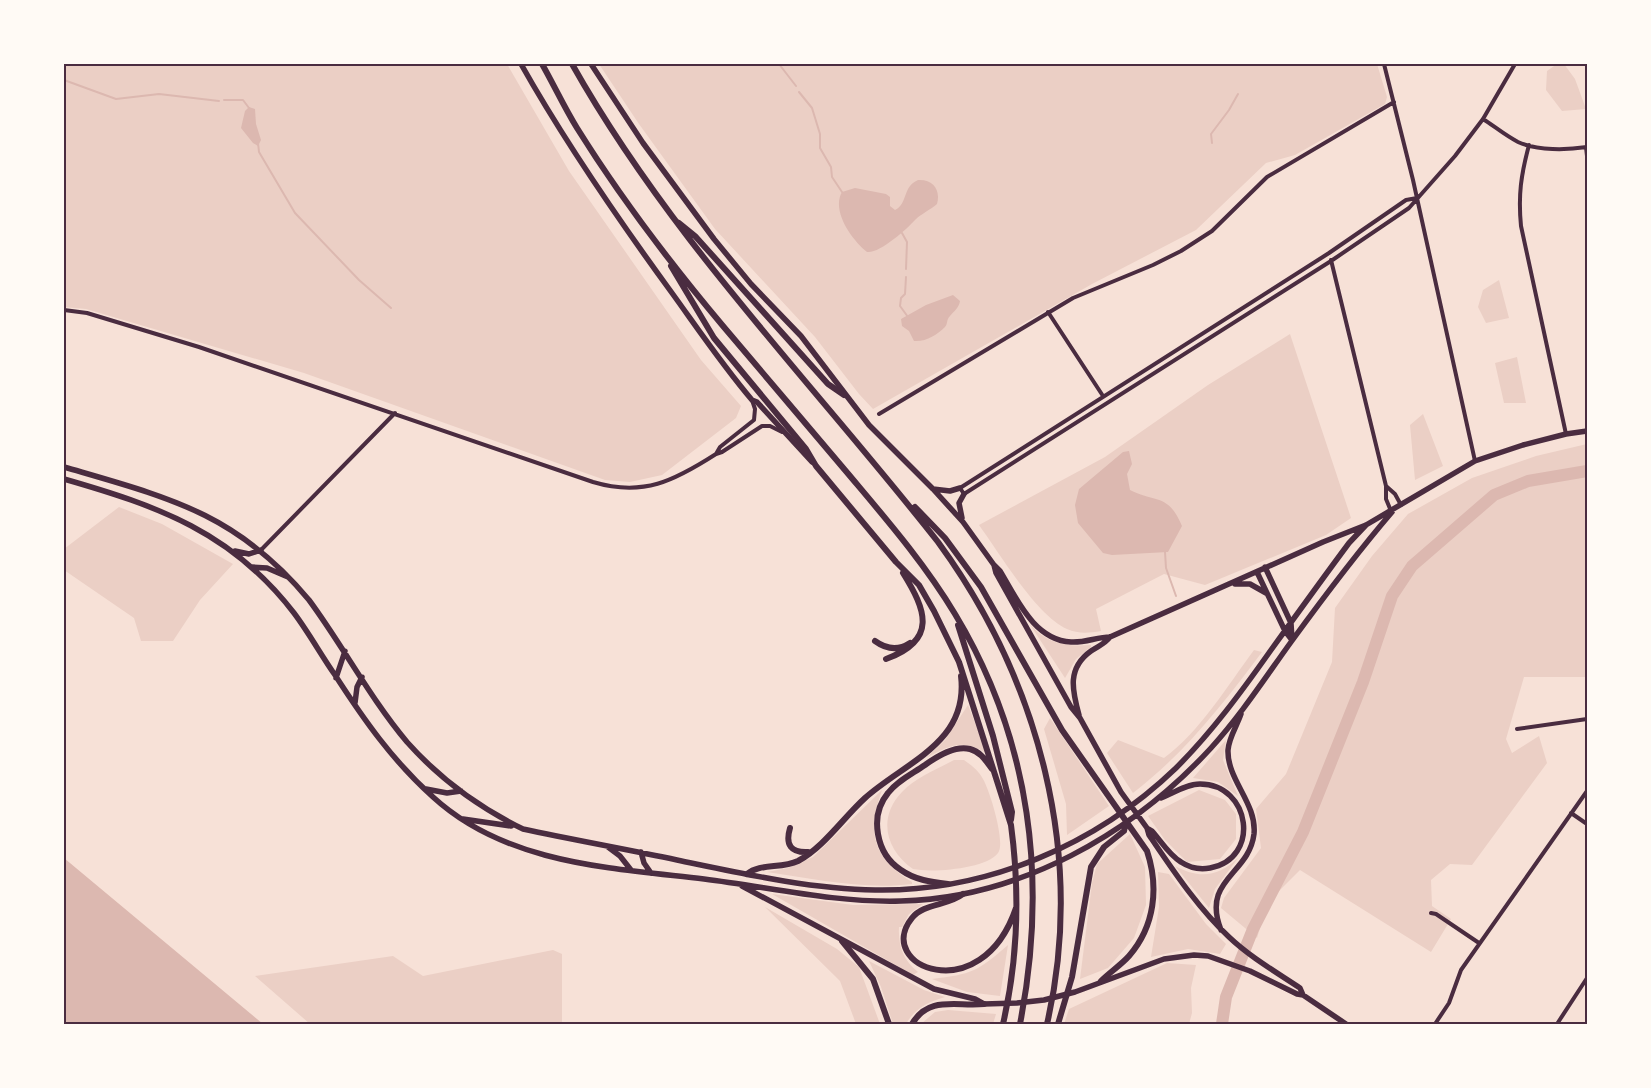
<svg xmlns="http://www.w3.org/2000/svg" width="1651" height="1088" font-family="Ubuntu,sans-serif">
<rect width="100%" height="100%" fill="#f7e1d7"/>
<path fill="#ebcfc5" d="M64 64H507L569 171 701 360 741 406 736 418 662 475 630 482 605 480 304 373 86 309 64 307Z
M599 64H1377L1387 97 1385 104 1295 155 1266 163 1196 230 1092 284 873 409 859 394 815 337 715 229 639 124Z
M1557 64H1564L1575 79 1586 109 1562 111 1546 90 1547 71Z
M1499 280 1509 318 1486 323 1478 307 1483 290Z
M1290 334 1351 518 1326 535 1205 585 1164 574 1096 609 1101 631C1089 633 1078 634 1067 629 1036 615 1000 554 979 525L1105 457 1208 385Z
M1517 357 1526 403H1504L1495 363Z
M1423 414 1443 466 1415 480 1410 425Z
M1587 444V677H1524L1506 739 1512 753 1539 736 1547 763 1472 865 1450 864 1431 880 1432 906 1451 919 1431 952 1300 870 1268 902 1257 938 1221 908 1224 898 1261 848 1256 809 1286 774 1332 662 1335 608 1372 556 1408 514 1472 478 1536 456Z
M119 507 162 524 233 564 200 600 173 641H141L134 618 64 570V549Z
M1029 623C1046 643 1064 647 1091 645V647L1076 659 1065 678Z
M1254 650 1262 652C1223 704 1185 753 1133 793L1107 753 1118 740 1164 758C1199 733 1228 685 1254 650Z
M968 705 987 754C964 738 950 745 926 758L945 740Z
M1050 718 1109 806 1067 835 1066 804 1044 729Z
M1226 740 1223 760 1238 796 1218 782 1193 778Z
M954 760H964C971 765 979 771 983 779 990 791 1006 843 998 853 986 869 932 873 913 869 886 850 877 818 902 792 915 778 937 769 954 760Z
M882 790C867 833 872 857 912 882V884C864 890 815 879 767 872L788 868 813 857Z
M1199 790 1225 800 1236 814V839L1220 859 1187 862 1165 840 1148 816Z
M1130 834 1145 867 1146 905 1134 938 1108 968 1080 979 1092 883 1097 864Z
M1238 858 1215 889 1209 908 1175 866C1199 879 1218 877 1238 858Z
M1158 872 1169 874 1206 924 1226 944 1220 954 1188 949 1151 957 1159 907Z
M772 894 853 905 923 904 909 914 902 927H899C898 946 903 960 918 972L913 975Z
M765 907 837 949 859 967 880 1024H856L840 981Z
M1008 945 1000 996 967 992 932 979C972 974 977 972 1008 945Z
M553 950 562 954V1024H310L255 976 393 956 423 976Z
M869 961 924 990 945 997C928 1002 915 1008 906 1024H893L881 987Z
M1167 963 1196 965 1191 988 1192 1013 1189 1024H1064L1069 1009Z
M948 1010 996 1014 993 1024H921L935 1012Z"/>
<path fill="#dcb8b0" d="M249 107 255 109 256 124 261 140 258 146 253 143 241 128 245 111Z
M918 180C933 179 941 190 937 204 930 210 921 214 915 220 907 229 879 254 867 252 852 240 831 211 842 192L855 188 886 194 890 197V206L895 210C908 204 902 187 918 180Z
M953 295 960 301C959 308 954 311 950 316 946 320 948 324 945 327 937 335 926 342 914 341L909 331 902 326 901 319 926 305Z
M1129 451 1132 464 1127 474 1130 490C1156 503 1168 493 1182 526L1168 552 1112 555 1103 553 1078 523 1075 505 1079 489 1123 452Z
M64 858 263 1024H64Z"/>
<g fill="none" stroke-linecap="round" stroke-linejoin="round">
<path stroke="#dcb8b0" stroke-width="2" d="M779 64 796 86
M64 80 116 99 159 94 219 101
M799 92 812 108 820 134V148L831 167 832 177 842 192
M224 100H243L249 108
M258 143 259 152 295 213 359 280 391 308
M1212 143 1211 134 1229 110 1238 94
M902 233 907 242 906 269
M906 277 905 294 901 298 900 306 908 317
M1165 552 1166 568 1176 596"/>
<path stroke="#dcb8b0" stroke-width="12" d="M1222 1024 1226 997 1253 929 1303 832 1363 682 1392 596 1412 566 1494 495 1528 481 1587 471"/>
<path stroke="#4a2c40" stroke-width="4" d="M1384 64 1413 180 1475 461
M1483 119C1494 126 1506 136 1518 142 1538 151 1567 150 1587 147
M1529 145C1521 175 1518 195 1521 226L1566 434
M1586 147 1587 156
M1417 198 1406 200 1329 253 960 488 964 494 1331 261 1409 208 1455 156 1483 119 1515 64
M1331 260 1386 486V499L1391 511
M64 310 87 313 199 347 593 482C643 497 674 481 716 454L722 452 762 426H770L782 432
M1048 312 1103 396
M879 414 1073 298 1153 265 1181 251 1212 231 1267 177 1394 102
M716 454 720 447 754 420 755 409 752 400
M1386 486 1395 494 1401 505
M261 550 395 413
M1517 729 1587 719
M1571 813 1587 824
M1431 913 1436 914 1479 943
M1435 1024 1449 1003 1461 970 1587 791
M1557 1024 1587 978"/>
<path stroke="#4a2c40" stroke-width="5.5" d="M521 64C566 144 618 219 672 293 698 329 723 366 752 400L757 402 812 462
M591 64 643 143 714 239 751 284 801 336 869 425 933 489 963 522 994 565 996 573 1071 707 1080 718 1121 792 1147 828 1152 831C1161 841 1169 855 1181 862 1190 868 1199 870 1210 868 1261 859 1251 784 1200 784 1187 784 1173 793 1161 798
M64 467C167 497 237 513 309 600 343 646 370 698 407 742 439 778 480 808 523 829 574 840 625 849 677 860 740 873 810 889 875 890 987 892 1096 845 1176 768 1212 732 1242 691 1271 650 1297 614 1323 578 1349 543L1366 525
M64 479C158 506 232 532 294 613 309 633 321 655 335 675 364 720 393 761 433 797 506 864 610 868 704 879 769 887 835 903 901 901 1020 898 1132 834 1211 748 1241 715 1265 678 1291 642 1323 598 1356 554 1392 512
M933 489 950 491 960 488
M962 518 959 503 964 494
M235 551 249 554 261 550
M994 565 1000 571C1017 599 1034 640 1071 642 1085 643 1097 637 1110 637L1323 542 1366 525 1475 461 1523 445 1566 434 1587 431
M252 567 267 568 288 577
M1265 567 1291 623 1292 640
M1257 572 1285 631 1292 640
M1235 584H1250L1266 593
M336 678 345 651
M355 703 357 687 362 677
M1079 715C1072 690 1067 668 1091 651 1098 646 1105 644 1110 637
M426 789 447 793 461 791
M463 819 511 826
M1147 828 1149 835C1173 870 1197 907 1229 937 1250 957 1276 972 1300 988L1303 995
M608 847 620 856 631 870
M641 852 644 863 651 873
M742 886 934 989 975 999 984 1004 1017 1003 1044 1000 1075 992 1164 959 1194 955 1208 956 1250 971 1297 994 1303 995 1346 1024
M1221 930C1201 879 1249 875 1254 834 1257 803 1227 780 1228 750 1229 737 1237 726 1241 714"/>
<path stroke="#4a2c40" stroke-width="6" d="M542 64C554 85 564 107 577 128 620 197 671 264 723 326 765 376 808 426 850 476 887 520 925 564 955 614 1031 740 1048 881 1020 1024
M572 64C671 240 814 384 938 542 1039 680 1086 855 1047 1024
M679 223 695 236 828 384 844 395
M671 266 714 338 806 449 816 466 896 562 919 585 934 611 959 662 1011 825C1020 892 1018 959 1003 1024
M915 507 945 538 981 587 1062 730 1147 851C1159 887 1155 926 1129 956 1121 965 1110 972 1101 981
M958 625 993 736 1012 812 1011 820
M875 641C886 649 898 651 910 643
M886 659C938 640 926 610 903 573
M790 828C785 845 791 853 808 852
M747 874C760 863 781 869 798 861 824 847 843 818 865 798 905 762 969 743 961 676
M948 884C931 882 915 880 901 870 876 854 869 816 888 793 897 781 912 774 925 765 936 757 955 745 970 749 981 752 986 761 992 769
M963 894C948 906 924 903 912 918 873 966 981 1011 1016 908
M842 941 873 979 889 1024
M912 1024C929 995 957 1007 984 1004
M1058 1024 1072 977 1091 867 1104 847 1124 831 1126 822"/>
</g>
<rect width="1651" height="1088" fill="none" stroke="#fffaf5" stroke-width="130"/>
<rect x="65" y="65" width="1521" height="958" fill="none" stroke="#4a2c40" stroke-width="2"/>
</svg>
